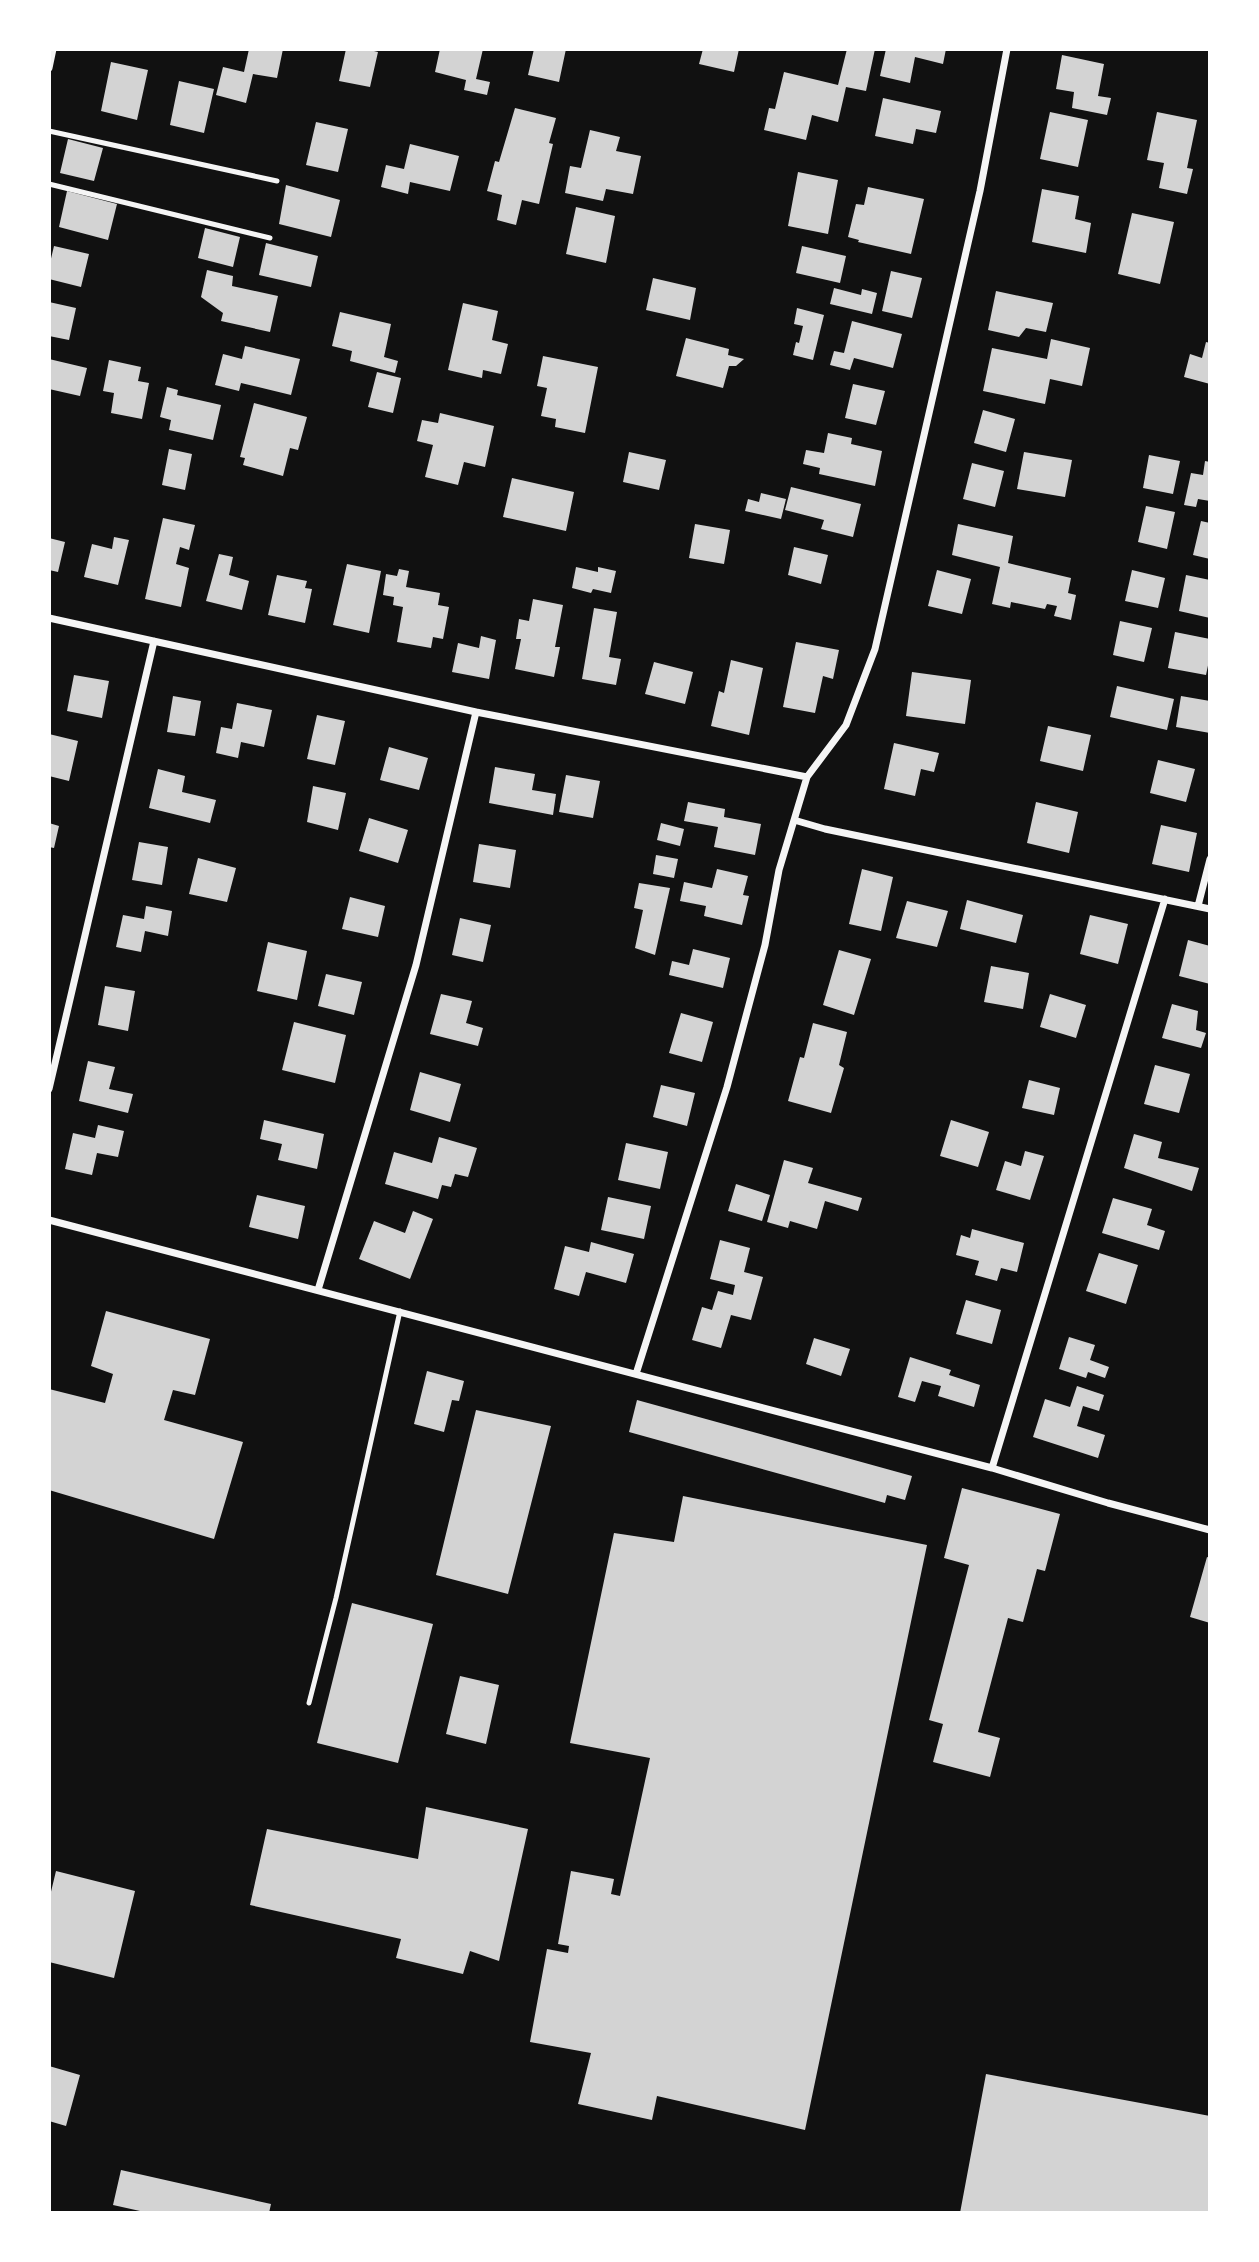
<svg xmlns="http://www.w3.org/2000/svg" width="1259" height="2262" font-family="'DejaVu Sans',sans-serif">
<rect width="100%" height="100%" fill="#111"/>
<path fill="#d3d3d3" d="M249 49H283L277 78 253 74 246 103 216 95 223 67 244 72Z
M346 49H366L378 52 370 87 339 81Z
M440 49H483L476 79 490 82 487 95 464 90 466 80 435 72Z
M534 49H566L559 82 528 75Z
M703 49H739L734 72 699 64Z
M847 49H875L866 91 846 87 838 122 812 115 806 140 764 130 769 108 775 109 784 72 838 85Z
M886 49H946L943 64 915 57 910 83 880 76Z
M1062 55 1104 64 1098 96 1111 98 1107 115 1072 108 1074 92 1056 89Z
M111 62 148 70 137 120 101 111Z
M179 81 214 89 204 133 170 125Z
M883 98 941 111 936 133 916 129 913 144 875 136Z
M515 108 556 118 549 143 553 144 539 204 522 200 516 225 497 220 502 195 487 191 495 161 499 162Z
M1050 112 1088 120 1078 167 1040 159Z
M1157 112 1197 120 1187 168 1193 169 1187 194 1159 188 1164 163 1147 160Z
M316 122 348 129 338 172 306 165Z
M590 130 620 137 616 151 641 156 633 194 606 189 603 201 565 193 570 166 581 168Z
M68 139 103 148 94 181 60 173Z
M410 144 459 156 450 191 410 182 408 194 381 187 386 165 404 169Z
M798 172 838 180 828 234 788 226Z
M286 185 340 200 331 237 279 224Z
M868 187 924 199 911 254 858 242 859 240 848 237 856 204 864 205Z
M1042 189 1079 196 1075 219 1091 223 1086 253 1032 242Z
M67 191 117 204 108 240 59 227Z
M576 207 615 216 606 263 566 254Z
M1132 213 1174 222 1160 284 1118 274Z
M205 228 240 237 233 267 198 258Z
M266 243 318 256 311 287 259 275Z
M54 246 89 254 81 287 49 279V267Z
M802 246 846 256 840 283 796 273Z
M207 270 233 276 232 286 278 296 270 332 221 321 223 313 201 297Z
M891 271 922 278 912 318 882 311Z
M653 278 696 288 690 320 646 310Z
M834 288 861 295 862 289 877 293 872 314 830 304Z
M996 291 1053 303 1046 332 1026 328 1019 337 988 330Z
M49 302 76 308 69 340 49 336Z
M463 303 498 311 492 340 508 344 501 374 483 370 482 378 448 370Z
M797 308 824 315 813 360 793 355 796 342 799 343 803 326 794 324Z
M340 312 391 324 384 357 398 361 395 373 350 361 352 351 332 346Z
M852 321 902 334 893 368 854 358 850 370 830 365 834 351 844 353Z
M686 338 729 349 728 355 744 359 736 366H729L723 388 676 376Z
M1051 339 1090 348 1082 386 1050 379 1045 404 983 391 992 348 1047 359Z
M1206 342 1210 343V384L1184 377 1190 354 1202 358Z
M245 346 300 359 291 395 241 383 239 391 215 385 223 354 242 359Z
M543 356 598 367 585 433 555 427 556 419 541 416 547 388 537 386Z
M49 359 87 368 80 396 49 389Z
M109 360 141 367 138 381 149 383 142 419 111 413 114 393 103 391Z
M377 372 401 378 393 413 368 407Z
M853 384 885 391 876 425 845 418Z
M167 387 178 390 177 395 221 405 213 440 169 430 171 420 160 417Z
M254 403 307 417 298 450 290 448 283 476 243 465 245 458 240 457Z
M983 410 1015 419 1006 452 974 443Z
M440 413 494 426 485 467 464 462 458 485 425 477 433 445 417 441 422 420 438 423Z
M828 433 852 438 851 444 882 451 875 486 819 474 820 468 803 464 806 450 824 453Z
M169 449 192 454 185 490 162 485Z
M629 452 666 460 659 490 623 482Z
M1024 452 1072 460 1065 497 1017 489Z
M1149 455 1180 461 1173 494 1143 488Z
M1205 461 1210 462V501L1198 499 1196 507 1184 505 1191 473 1203 475Z
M972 463 1004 471 995 507 963 499Z
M512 478 574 492 566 531 503 517Z
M791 487 861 504 853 537 821 529 824 520 785 510Z
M761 493 786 499 781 519 745 511 748 499 759 502Z
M1146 506 1175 512 1167 549 1138 542Z
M163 518 195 525 189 550 180 547 176 564 189 568 181 607 145 599Z
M1201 521 1210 523V559L1193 555Z
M695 524 730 530 724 564 689 558Z
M958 524 1013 536 1008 563 1071 578 1068 593 1076 595 1071 620 1054 616 1057 606 1047 604 1045 609 1011 602 1010 608 992 604 1000 567 952 555Z
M114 537 129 540 118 585 84 577 92 544 112 549Z
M49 538 65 542 58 572 49 570Z
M794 547 828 555 821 584 788 575Z
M219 554 233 557 229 575 249 581 242 610 206 601Z
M347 564 381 571 369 633 333 625Z
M576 567 598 572V567L616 571 611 593 593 589 591 593 572 588Z
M399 569 409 571 406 587 440 593 438 605 449 607 443 639 433 637 431 648 397 642 403 607 393 605 394 597 383 595 386 574 397 576Z
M937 570 971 579 962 614 928 606Z
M1132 570 1165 578 1158 608 1125 601Z
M277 575 307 581 305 588 312 589 305 623 268 615Z
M1186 575 1210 580V618L1179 611Z
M533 599 563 605 555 647H560L554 677 515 669 521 639H516L519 619 529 621Z
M594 608 617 612 609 657 621 659 616 685 582 679Z
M1120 621 1152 628 1144 662 1113 655Z
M1175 632 1210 639V656L1206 675 1168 668Z
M481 636 496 640 489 679 452 672 458 643 479 648Z
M796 642 839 650 833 679 823 676 815 713 783 707Z
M731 660 763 668 749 735 711 726 719 691 724 693Z
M654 662 693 672 685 704 645 694Z
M912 672 971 680 965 724 906 716Z
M74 675 109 681 102 718 67 711Z
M1117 686 1174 699 1167 730 1110 717Z
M173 696 201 701 195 736 167 732Z
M1181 696 1210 701V733L1176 727Z
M237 703 272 710 264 747 241 742 238 758 216 753 221 727 232 729Z
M317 715 345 721 335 765 307 759Z
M1048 726 1091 735 1083 771 1040 761Z
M49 734 78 741 69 781 49 776Z
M894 743 939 753 934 772 921 769 915 796 884 789Z
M389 747 428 758 419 790 380 780Z
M1158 760 1195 769 1186 802 1150 793Z
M495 767 535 774 532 790 556 794 553 815 489 803Z
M158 769 185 776 182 792 216 800 210 823 149 808Z
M566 775 600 781 593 818 559 812Z
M313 786 346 793 338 830 307 822Z
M688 802 725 809 724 817 761 824 755 855 714 847 718 827 684 821Z
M1036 802 1078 812 1069 853 1027 843Z
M369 818 408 830 398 863 359 851Z
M49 823 59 826 54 848 49 847Z
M661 823 684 829 680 846 657 840Z
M1161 825 1197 833 1189 872 1152 864Z
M139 842 168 847 162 885 132 880Z
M479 844 516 850 510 888 473 882Z
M656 855 678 859 674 878 653 874Z
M198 858 236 868 227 902 189 894Z
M717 869 748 876 743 895 749 896 742 925 704 916 706 906 680 901 684 882 712 888Z
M862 869 893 877 881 931 849 924Z
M639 883 670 888 655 955 635 948 643 910 634 908Z
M350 897 385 906 378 937 342 929Z
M967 900 1023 915 1016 943 960 929Z
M907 901 948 911 937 947 896 938Z
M146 906 172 911 168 936 145 931 141 952 116 947 123 915 144 919Z
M1090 915 1128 924 1118 964 1080 954Z
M460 918 491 925 483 962 452 955Z
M1188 940 1210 946V984L1179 976Z
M268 942 307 951 297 1000 257 991Z
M693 949 730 958 723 988 669 975 672 961 689 965Z
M839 950 871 959 854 1015 823 1005Z
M991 966 1029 973 1023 1009 984 1002Z
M326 974 362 982 354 1015 318 1006Z
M105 986 135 991 128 1031 98 1025Z
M441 994 472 1001 466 1023 483 1028 478 1046 430 1034Z
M1050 994 1086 1005 1076 1038 1040 1027Z
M1172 1004 1198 1011 1196 1030 1206 1033 1201 1048 1162 1038Z
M681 1013 713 1022 702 1062 669 1053Z
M294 1022 346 1035 335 1083 282 1070Z
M813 1023 847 1032 839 1065 844 1068 831 1113 788 1101 800 1057 804 1058Z
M88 1061 115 1067 109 1089 133 1094 128 1113 79 1101Z
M1155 1065 1190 1074 1179 1113 1144 1104Z
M420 1072 461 1084 450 1122 410 1110Z
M1029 1080 1060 1088 1054 1115 1022 1108Z
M661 1085 695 1093 687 1126 653 1117Z
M264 1120 324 1134 317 1169 278 1160 282 1144 260 1139Z
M951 1120 989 1132 978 1167 940 1156Z
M98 1125 124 1131 118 1157 97 1153 92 1175 65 1169 73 1133 95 1138Z
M1134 1134 1162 1142 1158 1158 1199 1168 1192 1191 1124 1168Z
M439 1137 477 1148 468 1177 455 1174 451 1187 442 1185 438 1199 385 1184 394 1152 432 1163Z
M626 1143 668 1152 660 1189 618 1180Z
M1025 1151 1044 1156 1030 1200 996 1190 1005 1161 1021 1166Z
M784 1160 813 1168 808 1183 862 1198 858 1211 825 1201 817 1229 790 1221 788 1228 767 1222Z
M736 1184 770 1195 762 1221 728 1211Z
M257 1195 305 1206 298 1239 249 1227Z
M608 1197 651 1206 644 1239 601 1230Z
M1113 1198 1152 1209 1147 1225 1165 1231 1159 1250 1102 1233Z
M413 1211 433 1219 410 1279 359 1259 374 1221 405 1233Z
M972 1229 1024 1243 1017 1272 1001 1268 997 1281 975 1275 979 1261 956 1255 961 1235 970 1238Z
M720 1240 750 1248 744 1272 763 1277 751 1320 731 1315 721 1348 692 1340 702 1307 712 1310 718 1291 733 1295 735 1285 710 1279Z
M591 1242 634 1254 626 1283 586 1272 579 1296 554 1289 565 1246 589 1252Z
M1099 1253 1138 1265 1126 1304 1086 1291Z
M966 1300 1001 1310 992 1344 956 1334Z
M106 1311 210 1339 195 1395 173 1390 164 1420 243 1442 214 1539 49 1490V1389L105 1403 113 1374 91 1366Z
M1069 1337 1095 1345 1090 1360 1109 1367 1105 1378 1088 1372 1086 1378 1059 1369Z
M814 1338 850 1349 841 1376 806 1364Z
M910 1357 951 1370 949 1375 980 1385 974 1407 938 1396 941 1386 922 1381 915 1402 898 1397Z
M427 1371 464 1381 459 1401 452 1400 444 1432 414 1424Z
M1077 1386 1104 1395 1099 1411 1083 1406 1077 1426 1105 1435 1098 1458 1033 1437 1045 1399 1070 1407Z
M637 1400 912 1476 905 1500 887 1495 885 1503 629 1432Z
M476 1410 551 1426 508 1594 436 1575Z
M962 1488 1060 1514 1045 1571 1037 1569 1023 1622 1008 1618 978 1732 1000 1738 990 1777 933 1762 943 1724 929 1720 969 1565 944 1558Z
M683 1496 927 1545 805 2130 657 2096 652 2120 578 2104 591 2053 530 2042 547 1949 568 1953 569 1946 558 1944 571 1871 614 1879 611 1894 620 1896 650 1758 570 1743 614 1533 674 1542Z
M1207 1557 1210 1558V1623L1190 1617Z
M352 1603 433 1624 398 1763 317 1743Z
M460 1676 499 1685 486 1744 446 1734Z
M426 1807 528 1829 499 1961 470 1951 463 1974 396 1958 401 1939 250 1905 267 1829 418 1859Z
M56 1871 135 1891 114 1978 49 1962V1900Z
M49 2066 80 2075 66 2126 49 2121Z
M986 2074 1210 2116V2213H960Z
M121 2170 271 2204 269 2213H149L113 2205Z"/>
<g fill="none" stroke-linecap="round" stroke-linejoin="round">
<path stroke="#f5f5f5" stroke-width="5" d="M49 131 277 181
M49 184 270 238
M309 1703 336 1598 400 1311"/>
<path stroke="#f5f5f5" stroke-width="7" d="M49 68 53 49
M49 618 476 712 807 777
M794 820 825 829 1210 909
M1198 906 1210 859
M49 1089 154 641
M49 1220 992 1468 1108 1503 1210 1530
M318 1290 416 965 476 712
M636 1374 727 1087 765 945 779 870 807 777 846 725 875 649 980 191 1007 49
M992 1468 1165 899"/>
</g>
<rect width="1259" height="2262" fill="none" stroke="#ffffff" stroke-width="102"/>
</svg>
